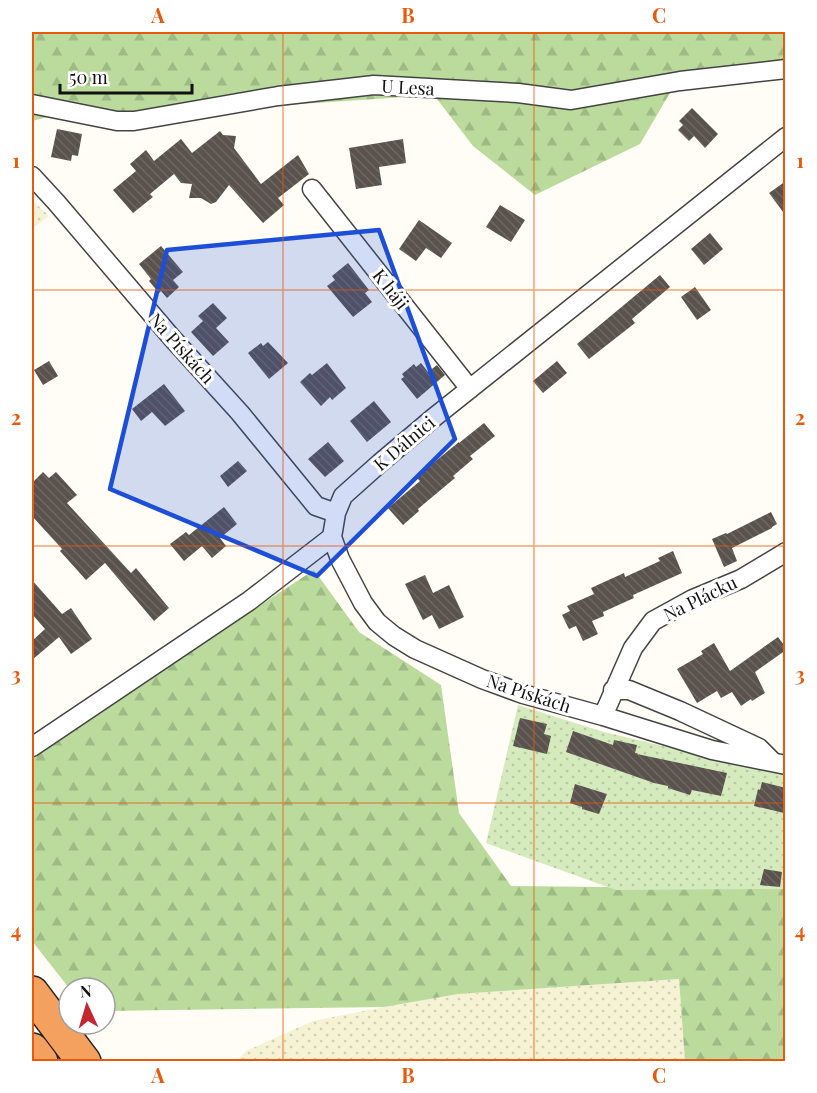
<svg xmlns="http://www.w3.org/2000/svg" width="817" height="1093" font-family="'Playfair Display',serif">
<defs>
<pattern id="farmland-dots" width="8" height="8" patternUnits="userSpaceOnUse" patternTransform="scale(1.5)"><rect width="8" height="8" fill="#f6f2d4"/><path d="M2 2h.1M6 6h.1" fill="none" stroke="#d2ceb5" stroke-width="1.8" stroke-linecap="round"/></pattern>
<pattern id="forest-firs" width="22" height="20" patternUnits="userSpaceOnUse" patternTransform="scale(1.5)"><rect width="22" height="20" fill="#badb9c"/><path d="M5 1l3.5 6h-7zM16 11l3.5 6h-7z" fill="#9fbb85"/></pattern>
<pattern id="garden-dots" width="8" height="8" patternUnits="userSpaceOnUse" patternTransform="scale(1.5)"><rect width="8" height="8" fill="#d5ebbd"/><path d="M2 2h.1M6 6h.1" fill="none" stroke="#b6c8a1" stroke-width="1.8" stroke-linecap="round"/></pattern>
<pattern id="building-back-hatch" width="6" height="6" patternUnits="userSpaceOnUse" patternTransform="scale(1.5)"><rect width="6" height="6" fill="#5a524d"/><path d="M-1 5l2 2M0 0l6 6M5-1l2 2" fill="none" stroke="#6d6662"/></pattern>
</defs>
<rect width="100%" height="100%" fill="#fffdf5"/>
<path fill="url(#farmland-dots)" d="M32 200 49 216 32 229Z
M679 979 685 1061 236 1062 246 1051 313 1021 384 1007 458 994Z"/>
<path fill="url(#forest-firs)" d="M32 32H785V67L671 91 640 144 535 195 473 146 434 95 123 116 79 109 32 121Z
M314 570 359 632 441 685 459 813 511 886 785 889V1061H685L679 979 458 994 384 1007 105 1011V988H69L32 941V754Z"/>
<path fill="url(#garden-dots)" d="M518 705 604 732 785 775V889L616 890 486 843Z"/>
<path fill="url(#building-back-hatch)" d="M692 108 718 134 705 148 694 136 689 141 678 130 683 125 679 121Z
M57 129 82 134 78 156 72 155 71 161 51 157Z
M220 131 223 135 236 136 234 148 261 184 298 155 309 174 278 198 284 205 263 223 229 185 216 202 211 204 201 198H189L192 184 181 183 174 174 150 194 153 197 133 213 113 190 136 171 130 164 146 150 154 161 181 139 192 153Z
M403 139 406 163 379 167 382 185 356 189 349 148Z
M786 181V216L769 193Z
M500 205 525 220 511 242 486 227Z
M419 220 452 243 441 258 426 248 416 261 399 249Z
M710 233 723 249 704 265 691 249Z
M161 246 183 272 173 280 179 287 167 298 161 291 159 293 149 281 151 279 139 264Z
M348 263 369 290 365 293 372 302 353 317 327 286 335 280 332 276Z
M660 275 670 287 632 319 635 323 589 359 577 344Z
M695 287 711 310 697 320 681 297Z
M213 303 227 318 216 328 229 342 213 356 191 332 203 321 198 316Z
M268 342 288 363 269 379 248 353 261 343 263 346Z
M49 361 58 376 43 385 34 370Z
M557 361 567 373 543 393 533 381Z
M327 363 346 388 332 400 330 397 321 406 300 382 310 373 312 375Z
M421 363 428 372 437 365 445 375 417 399 401 379 404 377 402 374 414 364 416 367Z
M164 384 185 411 165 426 152 412 141 421 132 409Z
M374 401 391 422 367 442 350 421Z
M484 423 495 436 470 456 473 459 453 476 455 478 425 503 418 509 419 511 403 525 388 508 420 481 416 477 459 442V443Z
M328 442 344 461 325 477 308 459Z
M238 461 247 471 228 487 220 476Z
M43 472 49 478 56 472 77 495 67 503 131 573 136 568 169 608 154 621 105 563 86 580 60 551 62 549 32 516V483Z
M224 507 237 524 220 538 226 546 212 558 202 546 184 561 170 544 186 532 189 535Z
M771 512 777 524 772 527V528L732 548 737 561 724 567 712 539 726 533 727 534Z
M673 551 682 573 633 595 634 598 603 612 604 616 592 621 598 634 583 641 576 626 569 629 562 615 570 611 567 606 594 594 591 588 624 573 625 577 660 561 658 558Z
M425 575 433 593 449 585 464 617 439 629 432 615 423 620 405 584Z
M32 580 62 614 71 608 92 639 71 654 59 637 32 660V641L45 629 32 614Z
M778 637 786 648V650L755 672 765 693 752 701 751 699 741 706 732 692 721 698 717 691 697 703 677 669 703 654 701 651 714 643 730 671Z
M520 718 547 724 544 734 551 736 547 754 513 746Z
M573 731 613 745 614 740 637 745 635 753H638L637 754 727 773 721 796 692 790 690 795 668 788V786L654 783 566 752Z
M762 782 786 788V806L784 813 754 806 758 789 760 790Z
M575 784 607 794 599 814 582 809V807L570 803Z
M764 869 782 872 780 887 760 885Z"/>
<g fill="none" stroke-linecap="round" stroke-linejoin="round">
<defs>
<path id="minor" d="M32 104 117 121H134L278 96 374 85 518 93 571 100 680 81 786 69
M32 176 56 202 172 338 240 413 316 506 336 513
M312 189 470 389
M332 537 340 559 363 603 377 622 394 636 415 649 482 679 523 694 603 716 712 750 786 765
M613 690H629L680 711 759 748 772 761
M603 716 633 648 653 621 693 599 741 579 786 552
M32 747 249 601 332 537 336 513 343 496 380 463 432 419 786 137"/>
<path id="motorway" d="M32 993 84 1062
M32 1050 41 1062"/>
</defs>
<use href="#minor" stroke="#444" stroke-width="21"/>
<use href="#motorway" stroke="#222" stroke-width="36"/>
<use href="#minor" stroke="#fff" stroke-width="18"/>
<use href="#motorway" stroke="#f4a05e" stroke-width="33"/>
</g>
<path fill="#1d4ed8" fill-opacity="0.2" stroke="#1d4ed8" stroke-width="4.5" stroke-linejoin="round" d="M379 230 455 439 317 576 110 489 167 250Z"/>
<path fill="none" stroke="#e8590c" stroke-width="1.5" stroke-opacity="0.55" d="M283 32V1062M534 32V1062M32 290H786M32 546H786M32 803H786"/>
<g text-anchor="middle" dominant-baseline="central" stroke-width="6" stroke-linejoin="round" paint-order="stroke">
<g font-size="18" fill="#111" stroke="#fff">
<text transform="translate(408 87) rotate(3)">U Lesa</text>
<text transform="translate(391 289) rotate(52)">K háji</text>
<text transform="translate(182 348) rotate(48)">Na Pískách</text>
<text transform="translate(404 443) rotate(-40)">K Dálnici</text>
<text transform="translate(700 598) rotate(-26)">Na Plácku</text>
<text transform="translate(529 693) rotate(18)">Na Pískách</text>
</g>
</g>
<rect width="817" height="1093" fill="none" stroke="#ffffff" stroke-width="66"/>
<g transform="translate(87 1006) rotate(356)"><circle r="28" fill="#ffffff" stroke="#a0a0a0" stroke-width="1.5"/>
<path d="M0-4.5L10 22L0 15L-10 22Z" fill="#c32731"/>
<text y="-9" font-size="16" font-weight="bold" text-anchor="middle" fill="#111111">N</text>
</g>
<path d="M60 84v9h132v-9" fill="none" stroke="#111111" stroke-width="3"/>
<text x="69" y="84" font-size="18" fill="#111111" stroke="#ffffff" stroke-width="4.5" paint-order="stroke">50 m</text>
<rect x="33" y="33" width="751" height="1027" fill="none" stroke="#e8590c" stroke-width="2"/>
<g font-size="20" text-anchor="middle" font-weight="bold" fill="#e8590c">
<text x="158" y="23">A</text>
<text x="408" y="23">B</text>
<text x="659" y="23">C</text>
<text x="16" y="168">1</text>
<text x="800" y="168">1</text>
<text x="16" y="425">2</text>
<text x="800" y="425">2</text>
<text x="16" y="682">3</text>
<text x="800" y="682">3</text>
<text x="16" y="938">4</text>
<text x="800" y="938">4</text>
<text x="158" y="1083">A</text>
<text x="408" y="1083">B</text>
<text x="659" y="1083">C</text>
</g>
</svg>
